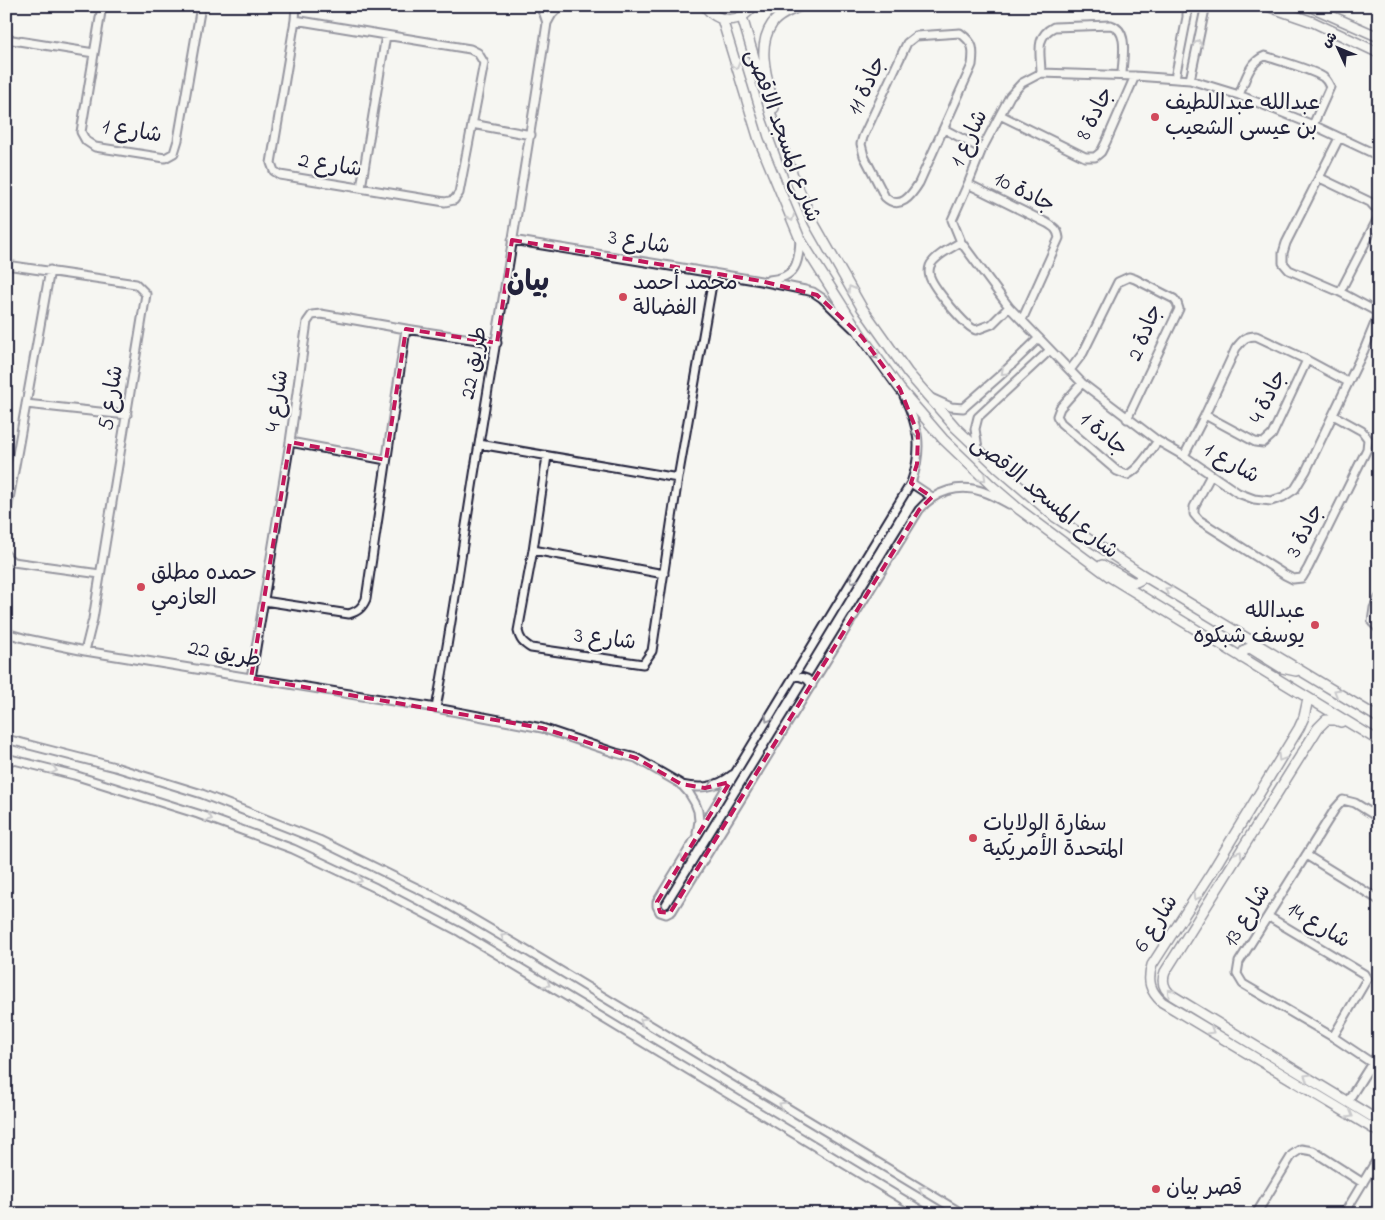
<svg xmlns="http://www.w3.org/2000/svg" width="1385" height="1220" font-family="'Indie Flower','Playpen Sans Arabic',sans-serif">
<rect width="100%" height="100%" fill="#f6f6f2"/>
<filter id="ink" filterUnits="userSpaceOnUse"><feTurbulence type="fractalNoise" baseFrequency=".02" numOctaves="2"/><feDisplacementMap in="SourceGraphic" scale="10" xChannelSelector="R" yChannelSelector="G"/><feConvolveMatrix kernelMatrix="1 2 1 2 8 2 1 2 1" color-interpolation-filters="sRGB"/></filter>
<g filter="url(#ink)">
<g fill="none" stroke-linecap="round" stroke-linejoin="round">
<defs>
<path id="street" d="M102 6 81 132 86 141 95 147 165 158 174 153 178 140 201 6
M539 6 544 14 547 23
M295 20 470 49 478 53 484 63 459 193 454 200 445 202 280 175 274 171 271 163 295 20 296 6
M960 33C974 43 974 49 972 65L919 183C911 196 900 211 885 197L864 156 861 144 863 137 907 43 916 36Z
M6 39 94 53
M1041 73C1041 54 1034 37 1054 27L1111 25C1130 31 1122 59 1122 75
M1175 78 1187 17V6
M1190 80 1205 9 1207 6
M1239 95C1245 81 1249 62 1265 56 1280 61 1311 69 1323 77 1327 80 1328 83 1330 87L1313 125
M1000 115 1085 157H1095L1101 152 1106 142 1135 76
M472 124 531 135
M944 129 982 149
M1339 138 1286 243 1283 253V263L1289 270 1340 292 1379 313
M1374 153 1379 145
M1379 156 1313 125 1239 95 1190 80 1135 76 1041 73 1022 83 1010 96 982 149 968 184 952 220 961 242 1009 307 1082 383 1158 441 1184 456 1238 493 1254 499 1271 501 1283 497 1295 489 1306 471 1317 448 1364 350 1379 313
M1320 178 1370 202 1379 212 1378 218 1340 292
M968 184 1047 223C1054 227 1058 230 1059 238L1022 320
M361 188 386 35
M512 240 761 281 805 290 813 292 822 298 853 328
M961 242C953 247 934 256 930 266 929 269 929 274 930 277 934 288 966 328 976 330L992 324 1009 307
M6 265 136 284 146 294 93 619 85 651
M769 280C796 278 799 263 800 239
M1070 370 1083 353 1118 282 1129 277 1135 279 1174 299 1177 303 1179 309 1127 419
M1082 383 1060 408 1057 416 1061 423 1117 471 1127 475C1140 469 1149 452 1158 441
M904 396C919 427 923 449 911 483L657 902V906L660 912 666 914 672 911 919 510C935 491 960 483 984 492 993 495 1001 500 1009 504
M931 398 951 407 963 408 1004 372 1039 338
M26 404 127 415
M1205 415 1255 442 1263 443 1272 435 1307 360
M290 442 386 460
M479 444 678 478
M978 448 975 429 978 417 1050 350
M547 456 533 550 518 631C520 640 523 643 531 648L643 664 652 651 678 478 714 273
M1184 456 1205 415 1236 348C1243 340 1245 336 1256 336L1307 360 1348 382
M1211 475 1194 507V514L1199 520 1285 575 1293 579 1302 578 1308 568 1367 449 1368 439 1362 431 1333 415
M911 483 932 497
M6 516 50 270
M533 550 664 574
M6 555 8 558 13 562 100 574
M1379 598 1374 608 1372 622 1379 629
M264 601 349 614C358 611 362 608 366 599L406 329
M6 633 27 639 85 651 436 708 542 728 616 753 636 758 681 784 689 793 695 803 698 811 699 821 697 833
M795 675 807 679 812 685
M251 678 290 442 307 322 312 315 321 314 406 329 497 343
M436 708C453 620 464 532 479 444 502 304 526 164 547 23L552 14 560 6
M6 739 115 767 202 794 319 840 439 899 539 958 963 1214
M6 758 74 775 198 814 293 849 376 888 460 932 535 977 927 1214
M681 785C700 789 716 788 732 775
M1306 855 1379 900
M1269 917 1364 974 1367 979 1333 1037
M1372 1063 1333 1037 1243 984 1237 974 1239 962 1335 809 1343 800 1355 803 1379 818
M1348 1101 1379 1052
M1256 1214 1292 1155 1301 1149 1313 1151 1363 1183
M1344 1214 1379 1156"/>
<path id="secondary" d="M705 6C718 24 740 24 753 6
M1267 6 1313 22 1379 53
M1309 6 1379 37
M742 17 772 118 795 181 813 222 862 308 908 373 956 428 998 468 1055 517 1141 574 1379 718
M722 19 759 140 800 239 862 337 900 389 943 439 992 486 1020 510 1110 577 1379 741
M774 108C769 83 755 48 772 24 778 15 791 10 801 6
M1102 565 1132 582H1136L1140 580 1141 574
M1242 658C1243 652 1244 649 1250 648L1282 668 1296 671
M1308 699 1304 717 1299 728 1210 875 1152 965C1147 981 1150 991 1162 1002L1379 1132
M1341 722 1335 720H1326L1318 728 1165 972C1161 982 1164 990 1173 996L1379 1121"/>
</defs>
<use href="#street" stroke="#22223b" stroke-width="11"/>
<use href="#secondary" stroke="#22223b" stroke-width="12"/>
<use href="#street" stroke="#f6f6f2" stroke-width="7"/>
<use href="#secondary" stroke="#f6f6f2" stroke-width="9"/>
</g>
<defs><path id="oneway-chevron" d="M-2-3.5L2.5 0L-2 3.5" fill="none" stroke-width="1.6" stroke-linecap="round" stroke-linejoin="round" transform="scale(1.25)"/></defs>
<g stroke="#9797a0">
<use href="#oneway-chevron" transform="translate(1198 43) rotate(-78)"/>
<use href="#oneway-chevron" transform="translate(736 66) rotate(73)"/>
<use href="#oneway-chevron" transform="translate(791 218) rotate(68)"/>
<use href="#oneway-chevron" transform="translate(851 289) rotate(-120)"/>
<use href="#oneway-chevron" transform="translate(876 356) rotate(54)"/>
<use href="#oneway-chevron" transform="translate(1004 372) rotate(138)"/>
<use href="#oneway-chevron" transform="translate(917 434) rotate(82)"/>
<use href="#oneway-chevron" transform="translate(983 478) rotate(44)"/>
<use href="#oneway-chevron" transform="translate(853 580) rotate(121)"/>
<use href="#oneway-chevron" transform="translate(1168 590) rotate(-149)"/>
<use href="#oneway-chevron" transform="translate(1337 692) rotate(-149)"/>
<use href="#oneway-chevron" transform="translate(768 719) rotate(121)"/>
<use href="#oneway-chevron" transform="translate(1281 758) rotate(121)"/>
<use href="#oneway-chevron" transform="translate(54 770) rotate(15)"/>
<use href="#oneway-chevron" transform="translate(712 785) rotate(166)"/>
<use href="#oneway-chevron" transform="translate(209 818) rotate(20)"/>
<use href="#oneway-chevron" transform="translate(1239 854) rotate(-58)"/>
<use href="#oneway-chevron" transform="translate(684 858) rotate(121)"/>
<use href="#oneway-chevron" transform="translate(359 880) rotate(25)"/>
<use href="#oneway-chevron" transform="translate(1196 897) rotate(123)"/>
<use href="#oneway-chevron" transform="translate(504 937) rotate(-149)"/>
<use href="#oneway-chevron" transform="translate(547 984) rotate(31)"/>
<use href="#oneway-chevron" transform="translate(1170 992) rotate(-135)"/>
<use href="#oneway-chevron" transform="translate(643 1021) rotate(-149)"/>
<use href="#oneway-chevron" transform="translate(1211 1031) rotate(31)"/>
<use href="#oneway-chevron" transform="translate(1307 1077) rotate(-149)"/>
<use href="#oneway-chevron" transform="translate(782 1105) rotate(-149)"/>
<use href="#oneway-chevron" transform="translate(1350 1115) rotate(30)"/>
<use href="#oneway-chevron" transform="translate(922 1189) rotate(-149)"/>
</g>
</g>
<path d="M0 0H1385V1220H0ZM512 240 761 281 817 295 862 337 900 389 918 434 917 464 911 483 932 497 919 510 670 913 660 912 657 902 730 782 705 788 681 784 636 758 542 728 251 678 290 442 386 460 406 329 497 343Z" fill="#f6f6f2" fill-opacity=".55" fill-rule="evenodd"/>
<path fill="none" stroke="#c2185b" stroke-width="4" stroke-dasharray="10 6" stroke-linejoin="round" d="M512 240 761 281 817 295 862 337 900 389 918 434 917 464 911 483 932 497 919 510 670 913 660 912 657 902 730 782 705 788 681 784 636 758 542 728 251 678 290 442 386 460 406 329 497 343Z"/>
<g fill="#d1495b" stroke="#f6f6f2" stroke-width="2">
<circle cx="1155" cy="117" r="5"/>
<circle cx="623" cy="297" r="5"/>
<circle cx="141" cy="587" r="5"/>
<circle cx="1315" cy="625" r="5"/>
<circle cx="973" cy="838" r="5"/>
<circle cx="1156" cy="1189" r="5"/>
</g>
<g text-anchor="middle" dominant-baseline="central" stroke-width="4.5" stroke-linejoin="round" paint-order="stroke">
<g font-size="22" fill="#22223b" stroke="#f6f6f2">
<text transform="translate(868 86) rotate(-65)">جادة 11</text>
<text transform="translate(1096 114) rotate(-63)">جادة 8</text>
<text transform="translate(132 132) rotate(9)">شارع 1</text>
<text transform="translate(782 136) rotate(70)">شارع المسجد الاقصى</text>
<text transform="translate(970 139) rotate(-65)">شارع 1</text>
<text transform="translate(330 166) rotate(9)">شارع 2</text>
<text transform="translate(1024 193) rotate(27)">جادة 10</text>
<text transform="translate(639 243) rotate(9)">شارع 3</text>
<text transform="translate(1146 333) rotate(-68)">جادة 2</text>
<text transform="translate(475 363) rotate(-80)">طريق 22</text>
<text transform="translate(1269 397) rotate(-63)">جادة 4</text>
<text transform="translate(112 398) rotate(-81)">شارع 5</text>
<text transform="translate(278 401) rotate(-82)">شارع 4</text>
<text transform="translate(1103 435) rotate(40)">جادة 1</text>
<text transform="translate(1231 464) rotate(30)">شارع 1</text>
<text transform="translate(1044 498) rotate(39)">شارع المسجد الاقصى</text>
<text transform="translate(1306 531) rotate(-63)">جادة 3</text>
<text transform="translate(605 640) rotate(7)">شارع 3</text>
<text transform="translate(224 655) rotate(10)">طريق 22</text>
<text transform="translate(1248 916) rotate(-58)">شارع 13</text>
<text transform="translate(1157 924) rotate(-58)">شارع 6</text>
<text transform="translate(1318 926) rotate(31)">شارع 14</text>
</g>
<g font-size="22" fill="#22223b" stroke="#f6f6f2" text-anchor="start">
<text x="1165" y="104">عبدالله عبداللطيف<tspan x="1165" dy="25">بن عيسى الشعيب</tspan></text>
<text x="633" y="284">محمد أحمد<tspan x="633" dy="25">الفضالة</tspan></text>
<text x="151" y="574">حمده مطلق<tspan x="151" dy="25">العازمي</tspan></text>
<text x="1305" y="612" text-anchor="end">عبدالله<tspan x="1305" dy="25">يوسف شبكوه</tspan></text>
<text x="983" y="825">سفارة الولايات<tspan x="983" dy="25">المتحدة الأمريكية</tspan></text>
<text x="1166" y="1189">قصر بيان</text>
</g>
<g font-size="28" font-weight="bold" fill="#22223b" stroke="#f6f6f2">
<text x="528" y="283">بيان</text>
</g>
</g>
<rect width="1385" height="1220" fill="none" stroke="#f6f6f2" stroke-width="25"/>
<rect x="12" y="12" width="1360" height="1195" fill="none" stroke="#22223b" stroke-width="2" filter="url(#ink)"/>
<g transform="translate(1338 48) rotate(314)" stroke="#f6f6f2" stroke-width="4" paint-order="stroke">
<path d="M0-4L9 19L0 12L-9 19Z" fill="#22223b"/>
<text y="-8" font-size="14" font-weight="bold" text-anchor="middle" fill="#22223b">ش</text>
</g>
</svg>
